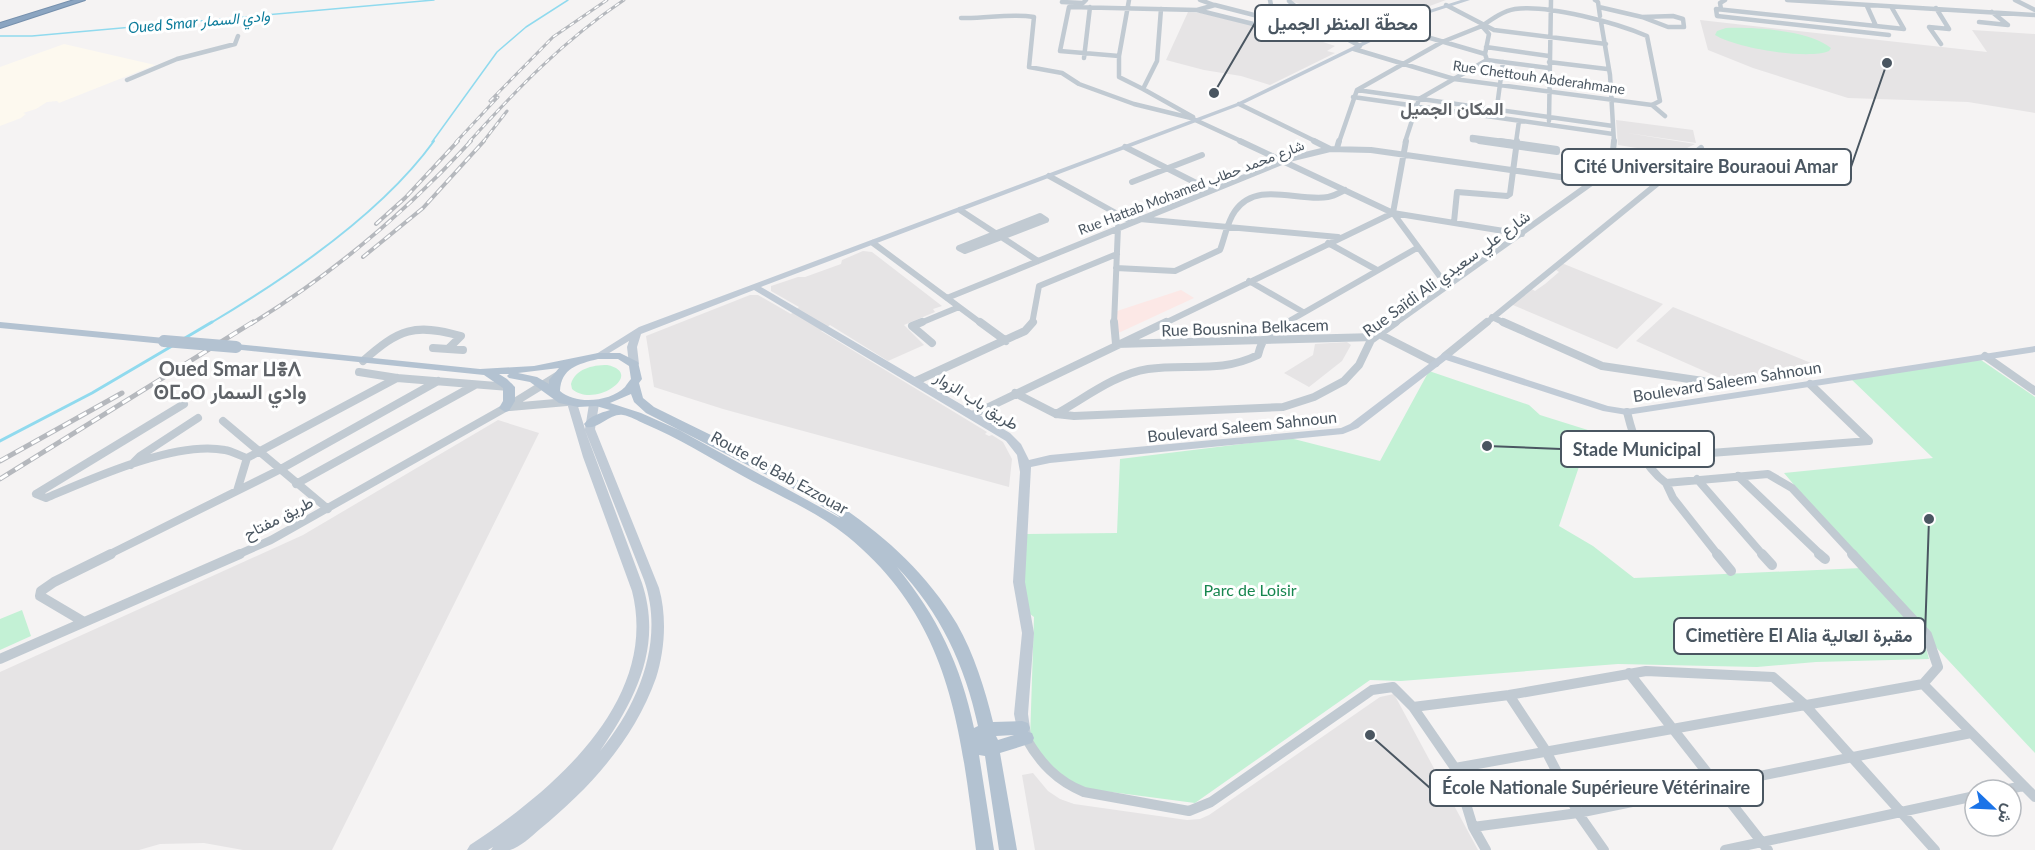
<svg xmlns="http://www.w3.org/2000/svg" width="2035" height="850" font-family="Lato,Vazirmatn,'Noto Sans Tifinagh',sans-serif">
<rect width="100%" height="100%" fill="#f5f3f3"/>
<path fill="#fdf9ef" d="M64 44 155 65 59 103 57 101 47 102 36 109 23 113 26 114 21 118 0 126V67Z"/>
<path fill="#e6e4e5" d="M1287 0H1446L1416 11 1351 42 1313 8Z
M1188 12 1201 13 1323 42 1335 46 1327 51 1335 53 1270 85 1241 76 1204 70 1166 60Z
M1700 20 1987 52 1972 30 2035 34V113L1968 102 1848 98 1753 68 1708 50Z
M1616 120 1693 130 1696 143 1627 133 1695 144 1675 154 1618 145Z
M863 251 872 252 942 306 933 309 935 312 904 325 924 345 888 361 830 325 821 331 987 432 985 434 989 436 992 435 1003 442 1012 459 1009 487 723 409 654 387 646 336 750 295H758L791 314 799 307 771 291V286L798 277H805L841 264 842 260Z
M1559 262 1663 304 1617 349 1508 303 1528 287 1535 291 1545 284 1559 272 1553 268Z
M1673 307 1816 365 1815 368 1729 382 1636 341Z
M1347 342 1351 345 1342 361 1309 387 1284 373 1313 355 1315 344Z
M498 420 539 433 332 850H243L204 843 160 844 139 850H0V672L303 535Z
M1394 694 1478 850H1035L1022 775 1033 773 1048 791 1060 799 1074 804 1187 820 1200 819 1209 815 1380 697Z"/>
<path fill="#fce8e6" d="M1181 290 1194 298 1114 335V312Z"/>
<path fill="#c3f1d5" d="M1726 28C1754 27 1809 30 1831 48L1829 51C1808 60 1735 48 1715 35L1717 31Z
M1981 360 2035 397V753L1890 598 1784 473 1933 458 1850 378Z
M607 365C646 373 595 409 572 389L571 384C575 369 592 365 607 365Z
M1429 371 1529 405 1540 415 1591 431 1559 526 1593 546 1634 578 1862 568 1923 638 1929 659 1816 662 1757 667 1618 664 1401 681 1370 680 1195 803 1088 789 1059 779 1030 740 1034 617 1022 608 1027 534 1117 533 1120 459 1290 438 1380 461Z
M22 610 31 636 0 650V619Z"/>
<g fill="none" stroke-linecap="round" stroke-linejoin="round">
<path stroke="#90daee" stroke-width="1.5" d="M0 36H32L434 0
M432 142 497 52 526 27 568 0"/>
<path stroke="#90daee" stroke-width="2" d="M209 324C285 279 382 213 434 141"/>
<path stroke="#90daee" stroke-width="3" d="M185 338 212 322
M0 441 92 393 172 346"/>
<defs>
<path id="highway" d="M74 0H85L0 28V23Z"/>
</defs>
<use href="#highway" stroke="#7690ad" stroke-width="2"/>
<path stroke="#c1cad2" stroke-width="4.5" d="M1063 0 1062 2 1083 3 1086 0
M1129 0 1119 56V77L1143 89
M1200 0 1214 5
M1595 0 1598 2 1600 16
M1787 0 2035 15
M2015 0 2035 10
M1446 5 1494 30 1606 44
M1867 6 1876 26
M1599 7 1642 17
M1936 8 1949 29 1929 27 1941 44
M1161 9 1157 61 1143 89 1193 117
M1721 9 1720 3 1725 0
M1197 10 1215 5 1347 39 1360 46
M1270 12 1319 22
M1266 13 1272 10 1270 0
M1288 16 1296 7 1289 1
M1673 16 1683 19 1684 27H1668L1642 17Z
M961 18C986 19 1009 13 1034 17L1029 67 1062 73 1079 84 1134 104 1191 118 1243 142
M1601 22 1610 75 1614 142
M1979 22 2008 25 1992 12
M1396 28 1485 54
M1889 35 1717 16 1716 9 1904 29 1892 8
M1486 47 1549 56
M1354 49 1454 79 1652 105
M1119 56 1060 51 1069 7 1197 10 1302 36
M1084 58 1090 7
M1487 60 1549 68
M1549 62 1607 69
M127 80 177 59 235 44 238 36
M1357 90 1613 126
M1353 97 1613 134
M1239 104 1317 142
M1652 105 1665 116
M1496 114 1503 62
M1549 121 1551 0
M1339 142 1357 90 1442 42 1482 26
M1405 142 1419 99 1487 60 1485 54 1489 34 1482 26C1492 19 1503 11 1515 9 1547 4 1617 23 1647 36L1660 101 1652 105
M1490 142 1472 140V137L1511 142
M1516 142 1519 121"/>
<path stroke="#c1cad2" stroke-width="6" d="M1240 141 1393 213 1522 234
M1314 141 1330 149
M1479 141 1557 152V149L1500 141
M1125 147 1210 190
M1337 148 1339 141
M1049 176 1132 222
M1132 182 1202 155
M960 210 1038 261
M1393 213 1447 286
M1040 216 1046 220 965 251 959 248Z
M1140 219 1338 237
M1454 222 1457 192 1507 196 1510 194 1517 141
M873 243 982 324
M1328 243 1377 270
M1116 268 1175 271 1220 250C1225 237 1227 222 1235 211 1257 180 1297 202 1328 197 1334 196 1339 193 1345 190
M1249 281 1303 312
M947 298 1289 159 1330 149 1371 150 1595 182
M1492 317 1507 324
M918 324 959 307
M1032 324 1039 286 1117 254
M1114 324 1118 227
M1163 324 1393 213 1406 141
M1284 324 1417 248
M1394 324 1611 169 1614 141
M1485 324 1701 148"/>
<path stroke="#c1cad2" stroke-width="8" d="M922 322 912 326 932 343
M980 322 1006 341
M1114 322 1116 344 1375 337
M1503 322 1602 366 1703 381
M1379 334 1436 363
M433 348 463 350
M1445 356 1487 322
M1985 356 2035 391
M363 361C399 329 414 323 461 336L449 348
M359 372 397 378 509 387
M916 381 1025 331 1033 322
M1015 393 1056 414 1074 416 1283 407 1314 397 1344 381 1359 365 1371 340 1396 322
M510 407 567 402
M1627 412C1634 440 1642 465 1666 483L1768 474 1792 488 1854 555
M1056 414C1085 398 1115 374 1148 369 1188 363 1219 374 1258 355 1263 335 1269 332 1287 322
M972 415 1166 322
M223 421 328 509
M1684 455 1869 441 1810 384
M131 465 140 456 198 418
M1738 476 1821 555
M1697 479 1763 555
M1666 483 1673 498 1718 555
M296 484 475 385
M237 491 247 458
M36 494 46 498C91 479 176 440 225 450 232 451 240 456 247 458L397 378
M36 494 184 404
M108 555 279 470 438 381
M237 555 271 540 505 408 557 376"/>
<path stroke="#c1cad2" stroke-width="10" d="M1717 554 1731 571
M1762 554 1772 565
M1819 554 1825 559
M84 622 40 596 41 591 54 582 111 554
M0 659 240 554
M1629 673 1768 850
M1923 684 2035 797
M1509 695 1546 751 1578 813 1604 850
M1413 707 1509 695 1646 671 1773 677 1804 704 1935 850
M1026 738C1040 763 1057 781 1084 792L1189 811 1211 802 1372 690 1393 687 1413 707 1455 768 1473 827 1486 850
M1455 768 1923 684 1938 667 1927 635 1852 554
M2004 790 2023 786
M1473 827 1578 813 1971 733
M1725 850 1975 796"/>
<path fill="#c1cbd6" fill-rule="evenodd" d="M1461 0H1470L1430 13 1241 105 761 287 1010 433 1021 444 1029 460 1050 455 1341 428 1350 424 1442 354 1445 353 1608 406 1627 409 2035 346V352L1627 415 1603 411 1446 360 1358 428 1343 434 1050 463 1031 467 1025 582 1034 633 1028 714 1031 735 1029 739 1024 741 1019 739 1014 714 1022 633 1013 582 1020 472 1017 455 1006 441 754 290 641 334 637 347 639 364 637 366H631L629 364 627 347 629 341 601 358 598 359 593 356 639 327 1237 103 1426 11Z
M572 400 577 403 585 429 589 404 594 401 599 404 595 429 659 588C667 616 665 650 656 678 634 740 589 789 540 829 532 836 519 848 510 850 504 850 497 850 491 850L493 847 488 850H467L470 845C551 792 660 701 632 591L583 457 567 403ZM585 430 644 580C665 640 639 704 600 751 635 700 663 647 642 583Z"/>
<path fill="#b3c2d1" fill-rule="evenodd" d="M0 322 164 338 169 341 164 344 0 328Z
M236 344 480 369 534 366 598 353H620L638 362 642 379 639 383 643 398 654 407C766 463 890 512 957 624 974 654 985 689 993 722L1022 721 1028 723 1030 728 1028 732 1032 733 1034 738 1032 743 1000 753 1017 850H999L985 756 979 755 994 850H976C960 726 951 621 847 536 815 510 776 495 741 475 709 457 678 438 645 424 638 421 630 416 623 415 609 413 599 430 586 427L584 424C590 416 600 413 610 410L596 406 578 407 559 403 530 382 509 378 507 376 509 374H499L507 379 515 387V401L509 411 505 412 499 408 503 401V388L484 375 232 349 231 347 232 345ZM598 359H618L629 366 631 379C629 381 627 384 625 387 610 402 576 405 560 391 561 368 578 364 598 359ZM559 368 549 380V384L537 377 518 373ZM631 394 634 402 646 413 792 488 838 516 840 518 679 430 641 413 610 403ZM897 567C940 612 965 665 978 726L974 728C961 665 937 616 897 567ZM1014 735 998 740 996 736Z"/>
<use href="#highway" fill="#8ba5c1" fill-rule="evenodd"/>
<defs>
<path id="rail-far2" d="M490 101 553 37 607 0
M456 142 498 97
M469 142C517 89 564 40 624 0
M483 142 507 111"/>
<path id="rail-far1" d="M376 224 405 198 458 141
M363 257 423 208 484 141
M251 324C334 273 405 213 471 141"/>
<path id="rail" d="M0 461 122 393
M0 479 253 322"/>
</defs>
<use href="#rail-far2" stroke="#b5b8bd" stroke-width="3"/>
<use href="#rail-far1" stroke="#b5b8bd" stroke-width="4"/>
<use href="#rail" stroke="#b5b8bd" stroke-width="5"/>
<use href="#rail-far2" stroke="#fff" stroke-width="1.5" stroke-dasharray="5" stroke-linecap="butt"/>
<use href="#rail-far1" stroke="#fff" stroke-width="2" stroke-dasharray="7" stroke-linecap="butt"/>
<use href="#rail" stroke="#fff" stroke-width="3" stroke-dasharray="9" stroke-linecap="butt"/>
<path stroke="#b3c2d1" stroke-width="12" d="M164 341 236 347"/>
</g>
<g text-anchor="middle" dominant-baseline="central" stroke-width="6" stroke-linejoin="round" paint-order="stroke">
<g font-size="14" fill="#4a5661" stroke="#fff">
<text transform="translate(1539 77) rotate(8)">Rue Chettouh Abderahmane</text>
<text transform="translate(1191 187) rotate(-21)">Rue Hattab Mohamed شارع محمد حطاب</text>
</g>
<g font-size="15" font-style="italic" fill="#0c7c9b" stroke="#fff">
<text transform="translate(199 21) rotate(-5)">Oued Smar وادي السمار</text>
</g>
<g font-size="16" fill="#4a5661" stroke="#fff">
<text transform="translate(1446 273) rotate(-36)">Rue Saïdi Ali شارع علي سعيدي</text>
<text transform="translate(1245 327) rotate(-2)">Rue Bousnina Belkacem</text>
<text transform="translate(1727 381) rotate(-9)">Boulevard Saleem Sahnoun</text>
<text transform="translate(977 400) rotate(32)">طريق باب الزوار</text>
<text transform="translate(1242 426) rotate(-6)">Boulevard Saleem Sahnoun</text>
<text transform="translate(780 472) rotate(29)">Route de Bab Ezzouar</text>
<text transform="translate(278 517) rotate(-27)">طريق مفتاح</text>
</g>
<g font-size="16" fill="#17864f" stroke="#fff">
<text x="1250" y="589">Parc de Loisir</text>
</g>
<g font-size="18" font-weight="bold" fill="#5f6368" stroke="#fff">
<text x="1452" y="108">المكان الجميل</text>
</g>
<g font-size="20" font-weight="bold" fill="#5f6368" stroke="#fff">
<text x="230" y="368">Oued Smar ⵡⴻⴷ<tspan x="230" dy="23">ⵙⵎⴰⵔ وادي السمار</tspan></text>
</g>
</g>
<path fill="none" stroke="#4a5661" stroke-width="2" d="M1214 93L1255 23M1887 63L1851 167M1487 446L1561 449M1929 519L1925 636M1370 735L1430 788"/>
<g fill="#4a5661" stroke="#fff" stroke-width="2">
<circle cx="1214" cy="93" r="6"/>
<circle cx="1887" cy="63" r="6"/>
<circle cx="1487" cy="446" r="6"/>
<circle cx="1929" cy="519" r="6"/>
<circle cx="1370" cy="735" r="6"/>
</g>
<g fill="#fff" stroke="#4a5661" stroke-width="2">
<rect x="1255" y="5" width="175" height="36" rx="6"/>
<rect x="1562" y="149" width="289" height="36" rx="6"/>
<rect x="1561" y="431" width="153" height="36" rx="6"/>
<rect x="1674" y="618" width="251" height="36" rx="6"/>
<rect x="1430" y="770" width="333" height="36" rx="6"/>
</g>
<g font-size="18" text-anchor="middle" font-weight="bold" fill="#4a5661">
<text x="1343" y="30">محطّة المنظر الجميل</text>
<text x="1706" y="173">Cité Universitaire Bouraoui Amar</text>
<text x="1637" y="456">Stade Municipal</text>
<text x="1799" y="642">Cimetière El Alia مقبرة العالية</text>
<text x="1596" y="794">École Nationale Supérieure Vétérinaire</text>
</g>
<g transform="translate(1993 808) rotate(113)"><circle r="28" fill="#ffffff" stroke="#b7bbc0" stroke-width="1.5"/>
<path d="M0-4.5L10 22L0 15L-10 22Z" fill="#1a73e8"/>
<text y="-9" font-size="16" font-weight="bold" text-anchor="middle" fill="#4a5661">ش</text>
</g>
</svg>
